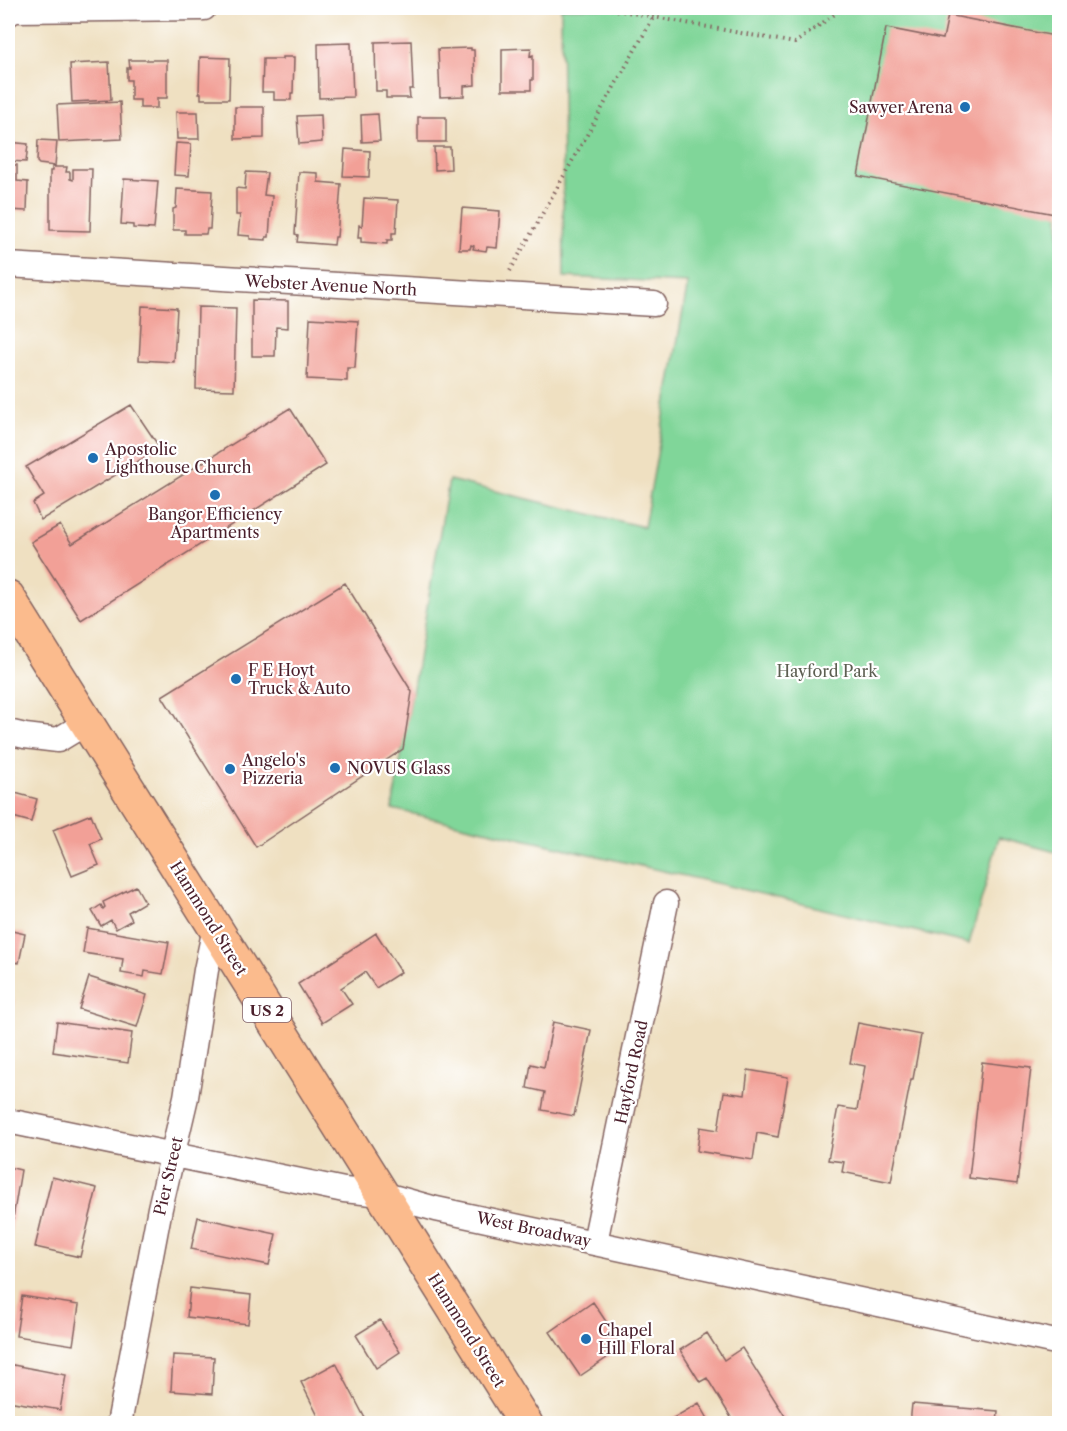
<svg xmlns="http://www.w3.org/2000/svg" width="1067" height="1431" font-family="'Libre Caslon Text',serif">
<rect width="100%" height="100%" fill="#fff"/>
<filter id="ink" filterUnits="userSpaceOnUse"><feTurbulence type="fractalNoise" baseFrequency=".0167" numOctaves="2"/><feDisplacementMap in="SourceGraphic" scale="12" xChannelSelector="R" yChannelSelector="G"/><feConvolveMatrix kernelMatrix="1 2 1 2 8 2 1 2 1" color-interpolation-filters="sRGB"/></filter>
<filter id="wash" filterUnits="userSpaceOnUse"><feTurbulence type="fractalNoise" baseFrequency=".008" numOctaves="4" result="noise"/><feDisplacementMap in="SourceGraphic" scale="24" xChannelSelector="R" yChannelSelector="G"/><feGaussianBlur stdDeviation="1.35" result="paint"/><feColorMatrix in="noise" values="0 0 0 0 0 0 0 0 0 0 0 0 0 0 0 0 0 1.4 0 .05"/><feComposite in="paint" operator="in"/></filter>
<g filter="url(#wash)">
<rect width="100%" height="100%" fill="#efe0c1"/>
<path fill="#80d699" stroke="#657a62" stroke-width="1.5" d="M561 8H1059V853L999 837 969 944 720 884 392 809 449 480 644 527 688 283 564 277Z"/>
<g id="blocks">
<path fill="#f2a097" d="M948 15 1060 37V215L858 176 886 28 943 39Z
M411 41 413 89H409L410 98H386V91H376L375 42Z
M351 43 353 97 319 98 318 44Z
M471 48V50H474L475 85 464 86V96L440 97 438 49Z
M531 48 530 56 533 55V80H531V90H502V49Z
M200 57 230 58 229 99H201V93H199Z
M282 57H294L293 93H291V100H274V92H262L263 59H282Z
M129 60H167V98H157V108H140V100H131V80H127V68H130Z
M109 62 111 100 72 102 70 64Z
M120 102 122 139 59 142 57 105Z
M235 107H264V138L235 139Z
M176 112H198L199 139H177Z
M378 114 380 141 362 142 361 115Z
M321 115 322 142 299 144 297 116Z
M418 117H446V142H418Z
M38 140 57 141 55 166 39 164 37 162Z
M8 142 28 144 26 162 8 161Z
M176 143 191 144 189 176 174 175Z
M434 147H450L451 169 435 170Z
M345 149 370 151 369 177 343 176Z
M8 165H17V181L28 182 27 211 8 210Z
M52 167H67L66 172H70V179L73 180V169H92L90 231 50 230V171H52Z
M246 172 267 173 264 195 272 196 269 237H266V240L250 239V236L238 235 240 215H236V188L245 189Z
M299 172 318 173V182L341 184 337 237H335L334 245 297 242 298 235 295 234Z
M124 179 158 181 154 229 133 228V225L121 224Z
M177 189 212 191 210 229H207L206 234H185V230H173V209L176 208Z
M364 198 398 200 396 233H392V240H387V244L361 242V238H358L359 225 362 226Z
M462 208 500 211 497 248 487 247 486 251 473 249 474 246 471 245 470 249H459Z
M252 300 288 301V328L276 327 275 356H252Z
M142 306 177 308 174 362 139 360Z
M198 307 236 308 234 390 196 389Z
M310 318 358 321 355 368H347V381L307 379Z
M131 405 160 448 41 520 33 503 44 496 26 467Z
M290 408 326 465 81 620 31 542 60 525 72 544Z
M345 583 412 692 403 749 256 847 162 696Z
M8 791 37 799 31 822 13 817 12 823 8 822Z
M91 814 101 839 90 844 99 865 72 876 53 830Z
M136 886 145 902 128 912 132 920 116 929 111 920 101 926 92 911 101 905 103 909 105 907 103 902Z
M87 928 169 942 163 974 145 971 144 977 121 973 123 959 83 953Z
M8 930 25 934 19 963 8 961Z
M376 933 401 972 376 988 365 972 341 988 352 1004 322 1023 298 984Z
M89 977 147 995 137 1027 79 1009Z
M8 999 14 1000 9 1036 8 1035Z
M57 1022 132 1033 128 1063 53 1052Z
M553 1022 591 1030 574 1116 542 1110 545 1092 527 1088 531 1064 544 1067Z
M858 1023 921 1035 913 1079H911L891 1182 842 1172 844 1162 828 1160 838 1107 857 1110 865 1066 850 1063Z
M982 1062 1031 1068 1017 1184 969 1178Z
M748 1070 788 1077 778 1137 757 1133 753 1160 697 1151 700 1127 718 1130 724 1092 745 1095Z
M8 1167 21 1170 9 1242H8Z
M52 1177 97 1188 80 1257 35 1247Z
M198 1217 276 1234 269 1265 191 1249Z
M190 1288 251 1295 248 1324 187 1317Z
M22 1296 79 1305 73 1345 16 1336Z
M593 1302 623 1347 580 1376 550 1332Z
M380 1320 400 1352 376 1368 356 1335Z
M707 1333 724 1360 742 1348 790 1424H735L707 1378 700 1382 680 1350Z
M173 1355 214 1357 212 1394 171 1391Z
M336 1363 368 1424H322L301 1382Z
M8 1364 66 1375 60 1410 8 1401Z
M699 1403 711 1424H663Z
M912 1404 998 1411 997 1424H910Z"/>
</g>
</g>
<g filter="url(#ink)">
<use href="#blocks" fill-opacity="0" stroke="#846360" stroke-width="1.5"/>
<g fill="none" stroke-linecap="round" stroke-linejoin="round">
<defs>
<path id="street" d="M8 14 14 10 204 8
M8 265 654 304
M8 732 25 736 58 740 86 723
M8 1121 344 1190 382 1194 436 1209 1060 1343
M595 1242 666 903
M119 1424 160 1208 186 1097 206 970 215 928"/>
<path id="primary" d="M8 597 526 1424"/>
</defs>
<use href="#street" stroke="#846360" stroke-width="27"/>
<use href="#primary" stroke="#846360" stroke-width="36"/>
<path stroke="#846360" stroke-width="4" stroke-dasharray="1.5 4.5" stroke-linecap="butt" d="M605 8 795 43 843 8
M510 271 653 18"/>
<use href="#street" stroke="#fff" stroke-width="24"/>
<use href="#primary" stroke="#fbbb8d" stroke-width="33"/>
</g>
</g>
<g fill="#1f6fb2" stroke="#fff" stroke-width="2">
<circle cx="965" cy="107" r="6"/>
<circle cx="93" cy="458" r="6"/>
<circle cx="215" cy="495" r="6"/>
<circle cx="236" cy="679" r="6"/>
<circle cx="335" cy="768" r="6"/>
<circle cx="230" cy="769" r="6"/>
<circle cx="586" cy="1339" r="6"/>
</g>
<g text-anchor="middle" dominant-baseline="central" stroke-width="4.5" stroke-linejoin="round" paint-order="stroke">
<rect fill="#fff" stroke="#80626b" stroke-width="1.5" x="243" y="998" width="48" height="24" rx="4.5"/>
<g font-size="15" font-weight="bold" fill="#4a1f2b">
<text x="267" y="1010">US 2</text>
</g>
<g font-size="16" fill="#4a1f2b" stroke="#fff" text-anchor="start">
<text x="953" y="107" text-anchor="end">Sawyer Arena</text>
<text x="105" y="449">Apostolic<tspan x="105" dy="18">Lighthouse Church</tspan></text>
<text x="215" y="514" text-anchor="middle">Bangor Efficiency<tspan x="215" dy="18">Apartments</tspan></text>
<text x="248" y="670">F E Hoyt<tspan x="248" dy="18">Truck &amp; Auto</tspan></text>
<text x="242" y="760">Angelo's<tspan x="242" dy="18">Pizzeria</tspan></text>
<text x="347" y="768">NOVUS Glass</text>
<text x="598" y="1330">Chapel<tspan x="598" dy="18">Hill Floral</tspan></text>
</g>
<g font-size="16" fill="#4a1f2b" stroke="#fff">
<text transform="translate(331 285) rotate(3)">Webster Avenue North</text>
<text transform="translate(209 918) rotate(58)">Hammond Street</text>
<text transform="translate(631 1072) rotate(-78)">Hayford Road</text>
<text transform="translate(168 1176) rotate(-77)">Pier Street</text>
<text transform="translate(534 1229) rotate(12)">West Broadway</text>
<text transform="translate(467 1330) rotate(58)">Hammond Street</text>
</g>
<g font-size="16" fill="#5d5f52" stroke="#fff">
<text x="827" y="671">Hayford Park</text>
</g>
</g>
<rect width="1067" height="1431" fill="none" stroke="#fff" stroke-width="30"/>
</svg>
